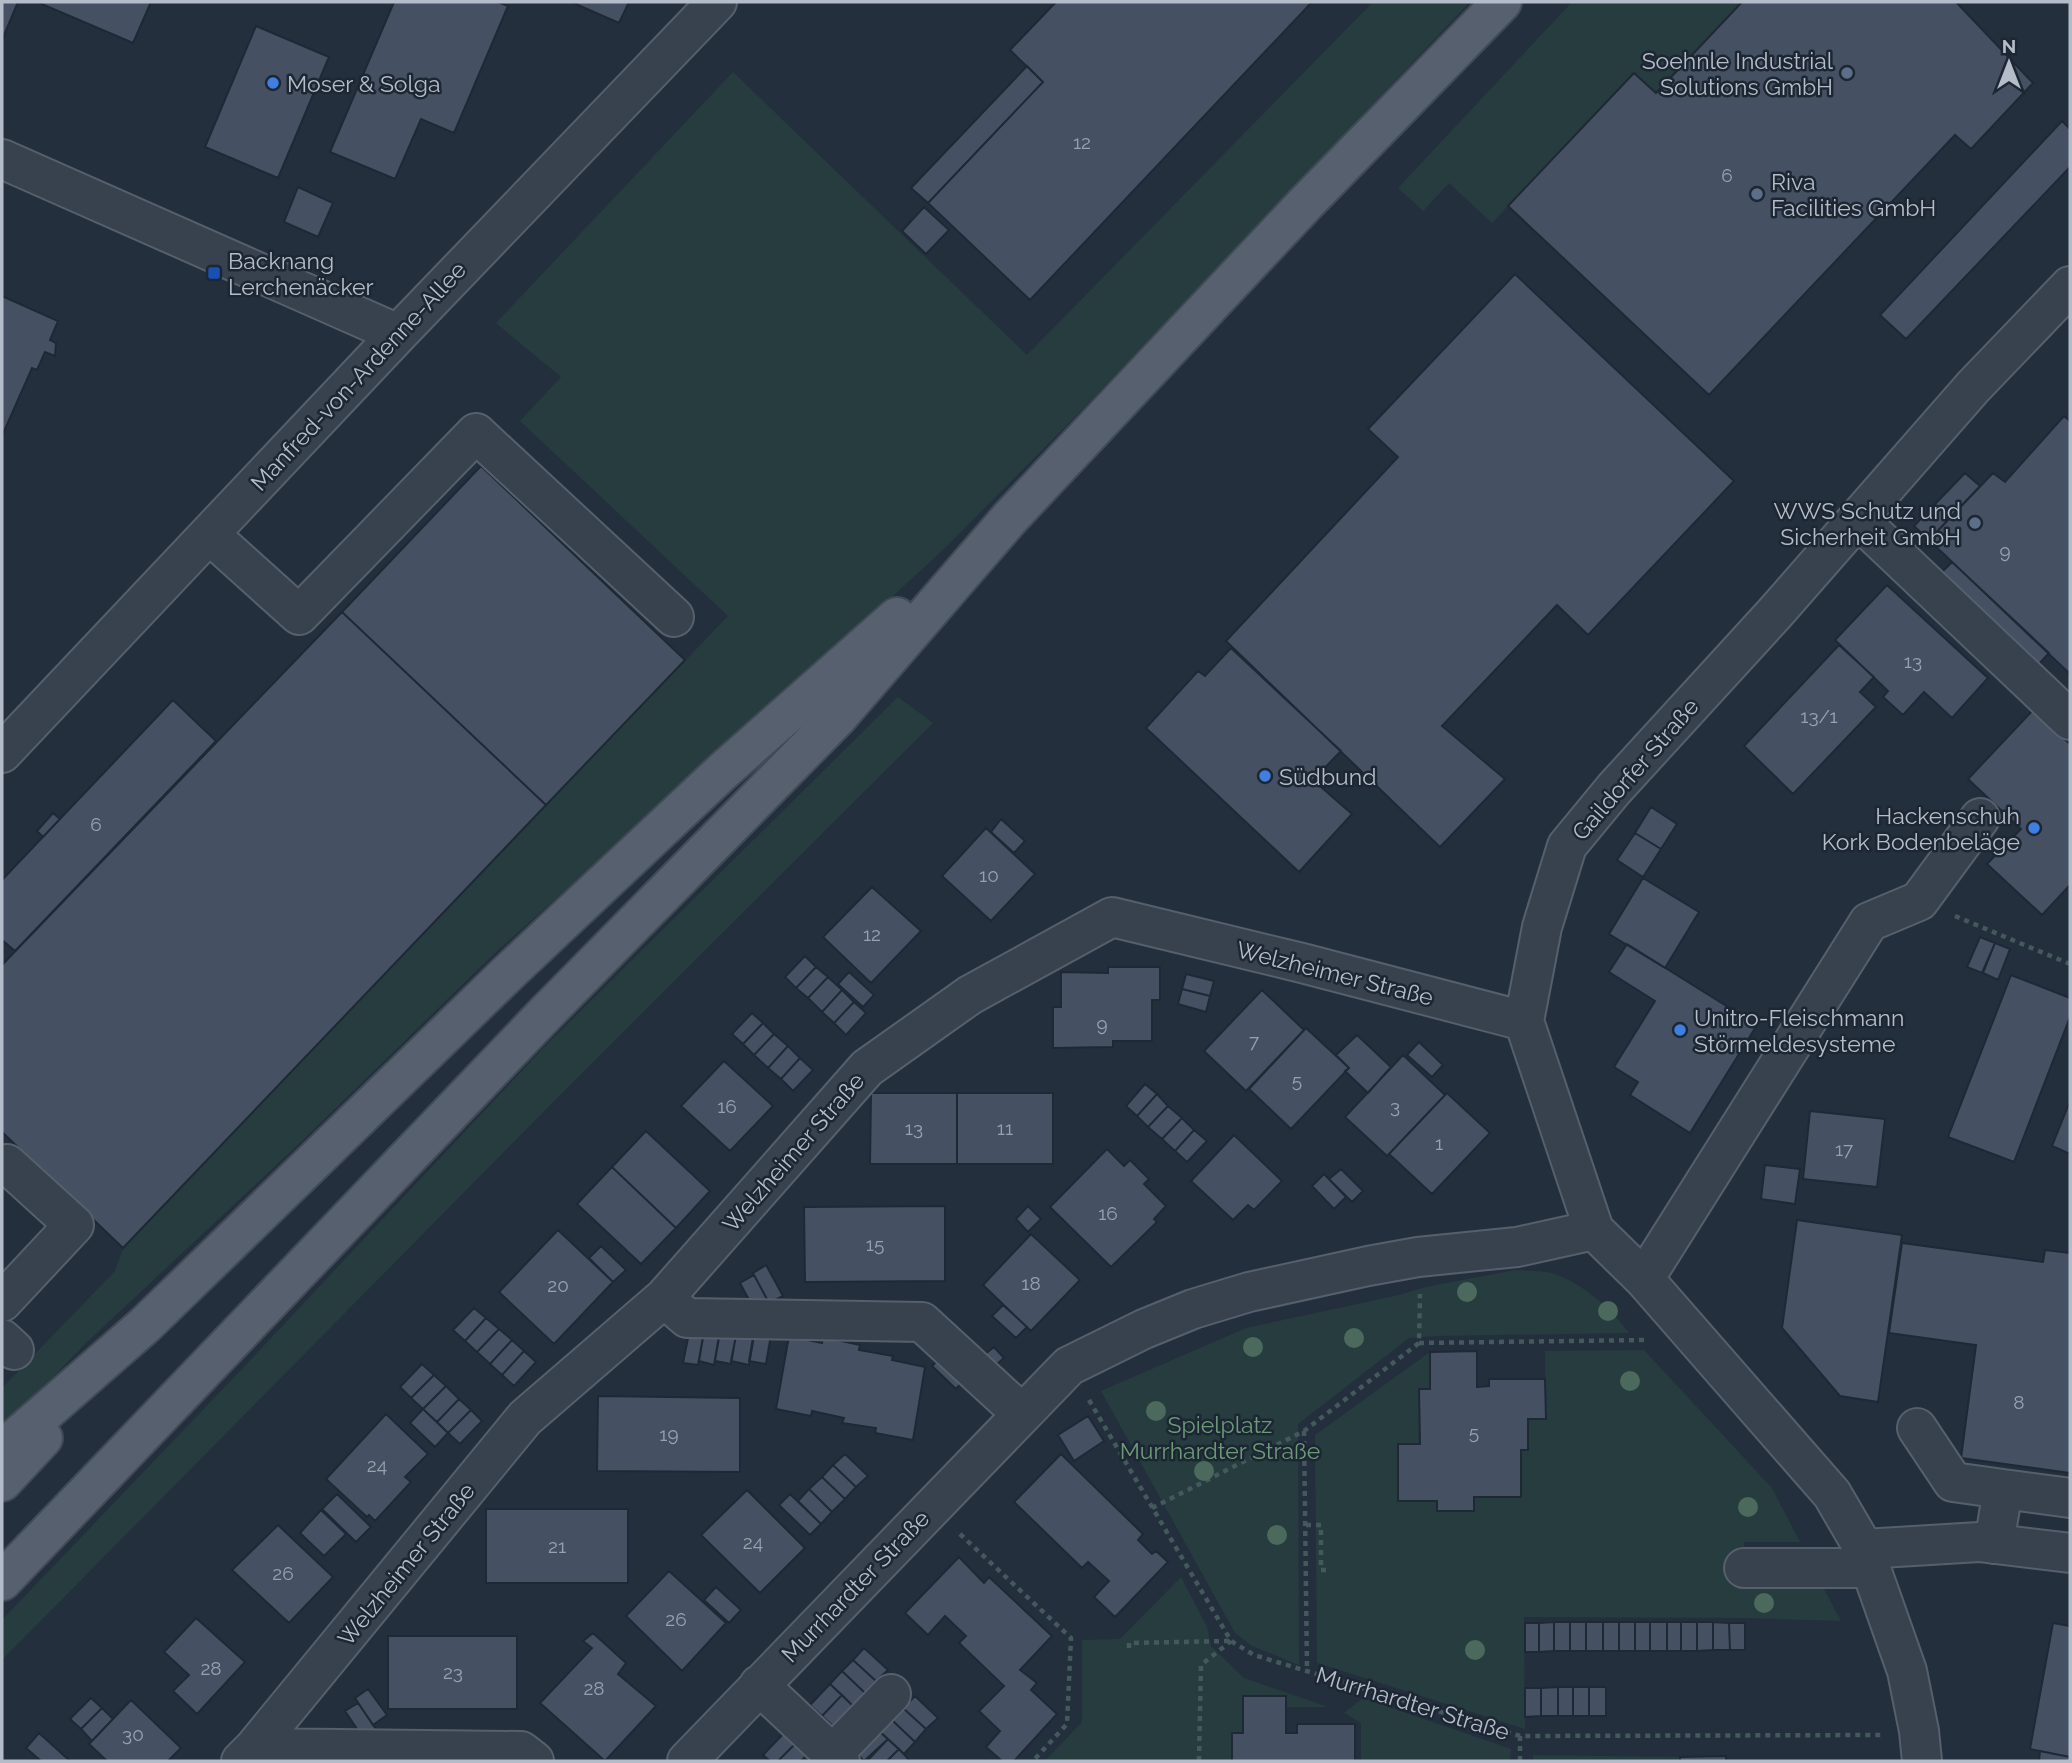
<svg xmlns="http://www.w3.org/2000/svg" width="2072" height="1763" font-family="Raleway,sans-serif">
<rect width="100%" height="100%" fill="#242f3e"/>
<path fill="#263c3f" d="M1373 2H1470L1082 410 943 550 798 683 494 954 301 1142 86 1343 2 1430V1388L115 1271 123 1248 728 616 520 421 561 377 496 323 733 72 1027 355Z
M1572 2H1742L1656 93 1633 73 1492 223 1449 183 1423 211 1398 188Z
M898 697 933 723 579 1076 2 1660V1620L241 1370 548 1043Z
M1515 1270C1527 1271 1543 1270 1555 1274 1583 1284 1612 1309 1629 1333L1436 1336 1409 1338 1298 1424 1299 1665 1252 1646 1235 1633 1101 1391 1246 1328 1399 1295 1426 1287Z
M1644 1350 1772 1488 1800 1542H1744V1584L1822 1585 1841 1621 1744 1618 1524 1617 1525 1729 1317 1663 1315 1435 1430 1352V1389L1419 1390 1420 1444H1398V1501H1437V1511H1473L1474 1497H1521V1450L1528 1419H1546L1545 1351Z
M1181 1577 1207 1627 1211 1646 1244 1678 1328 1707H1287V1696H1243V1733H1232V1761H1045L1082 1722V1640L1120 1639Z
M1363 1698 1511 1749 1510 1761H1361V1723L1344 1713Z
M1533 1755 1680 1757V1761H1533Z"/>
<path fill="#455162" stroke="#1f2835" stroke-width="2" d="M2 2H18L2 40Z
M37 2H151L133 43Z
M394 2H498L508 6 454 133 421 119 395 179 330 152Z
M571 2H629L619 23Z
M1056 2H1312L1030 300 928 203 1043 82 1010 50Z
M1742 2H1956L2033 83 1971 149 1955 135 1709 395 1508 206 1634 73 1656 93Z
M256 26 329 57 278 178 205 147Z
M1027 66 1043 82 928 203 911 188Z
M2062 121 2070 129V167L1906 339 1880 315Z
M298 187 333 203 318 237 284 222Z
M924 207 949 230 926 254 902 231Z
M1515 274 1734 481 1588 635 1557 605 1442 726 1505 779 1440 847 1226 641 1398 457 1368 429Z
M2 296 58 321 50 340 56 343 55 356 45 352 37 370 32 368 2 436Z
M2064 416 2070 421V674L1929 540 1993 473 2005 482Z
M481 466 685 660 546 805 342 612Z
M1965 473 1980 486 1929 540 1914 526Z
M1952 562 2049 653 2038 665 1941 573Z
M1887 585 1988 678 1952 718 1924 692 1903 715 1883 697 1888 691 1835 640Z
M342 612 546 805 123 1248 2 1132V965Z
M1839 645 1874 677 1860 692 1876 707 1793 794 1744 746Z
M1231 648 1341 751 1313 780 1352 814 1299 872 1146 728 1198 671 1205 676Z
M173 700 216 741 15 951 2 940V880Z
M2033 710 2070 744V885L2042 915 1987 864 2021 829 1968 779Z
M1651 807 1677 824 1661 849 1635 833Z
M53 813 60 819 43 837 37 831Z
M1001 819 1025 841 1014 853 991 832Z
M986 828 1035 874 991 921 942 876Z
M1635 833 1661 849 1643 877 1617 860Z
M1643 878 1699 912 1665 968 1609 934Z
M872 887 921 931 871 983 823 937Z
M1980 937 1995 943 1982 973 1967 967Z
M1995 943 2010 949 1998 980 1983 973Z
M1627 944 1757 1025 1690 1133 1630 1095 1638 1082 1614 1067 1655 1001 1609 972Z
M805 956 816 967 796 988 785 977Z
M816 967 828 977 808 998 796 988Z
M1108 967H1160V1000H1152V1041H1113V1047L1053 1048V1007H1061V972L1108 973Z
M849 972 874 995 863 1007 838 984Z
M1186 974 1214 981 1210 996 1182 989Z
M2011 975 2070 998V1017L2014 1162 1948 1137Z
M828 977 842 990 822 1012 808 998Z
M1182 989 1210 996 1206 1012 1178 1004Z
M842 990 854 1002 834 1023 822 1012Z
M1262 990 1304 1030 1246 1091 1204 1051Z
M854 1002 866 1013 846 1035 834 1023Z
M752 1013 763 1023 743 1044 732 1034Z
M763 1023 774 1034 754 1055 743 1044Z
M1306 1028 1349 1068 1291 1129 1249 1089Z
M774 1034 788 1046 768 1068 754 1055Z
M1357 1035 1391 1067 1368 1093 1345 1071 1349 1068 1336 1055Z
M1419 1042 1443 1065 1432 1077 1407 1055Z
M788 1046 800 1058 781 1079 768 1068Z
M1403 1055 1445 1095 1387 1156 1345 1117Z
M800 1058 813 1070 793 1091 781 1079Z
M724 1061 773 1106 730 1151 681 1106Z
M1145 1084 1157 1094 1137 1116 1126 1106Z
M871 1093H957V1164H870Z
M957 1093H1053V1164H957Z
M1447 1093 1490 1133 1432 1194 1389 1154Z
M1157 1094 1168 1106 1148 1127 1137 1116Z
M2070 1101V1154L2052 1146Z
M1168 1106 1182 1118 1162 1139 1148 1127Z
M1810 1111 1885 1119 1877 1187 1803 1179Z
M1182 1118 1194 1130 1175 1151 1162 1139Z
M1194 1130 1207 1141 1187 1162 1175 1151Z
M646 1131 710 1191 676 1228 612 1167Z
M1234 1135 1282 1181 1254 1210 1248 1205 1233 1220 1191 1181Z
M1107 1149 1124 1166 1130 1160 1149 1179 1144 1184 1166 1206 1154 1219 1157 1222 1111 1267 1050 1207Z
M1765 1165 1800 1169 1795 1204 1761 1199Z
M612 1167 676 1228 641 1264 577 1204Z
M1341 1169 1363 1191 1352 1202 1329 1179Z
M1324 1174 1346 1197 1334 1209 1312 1186Z
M945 1206V1281L805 1282 804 1207Z
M1028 1206 1041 1219 1028 1232 1016 1219Z
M1797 1220 1902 1235 1878 1402 1840 1396 1782 1328Z
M558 1230 613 1282 554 1344 499 1292Z
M1031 1234 1080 1280 1031 1331 983 1285Z
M1902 1243 2043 1262 2045 1250 2070 1253V1473L1961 1458 1976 1345 1889 1333Z
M601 1246 626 1270 613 1282 589 1258Z
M766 1265 783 1296 769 1303 753 1273Z
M754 1275 770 1305 756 1313 740 1283Z
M1003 1305 1027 1327 1016 1338 992 1316Z
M474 1308 486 1318 465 1341 453 1330Z
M486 1318 499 1329 477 1352 465 1341Z
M705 1326 720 1330 714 1365 699 1361Z
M721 1326 737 1329 731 1364 715 1361Z
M738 1326 755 1330 749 1365 731 1361Z
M755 1326 772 1329 766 1364 749 1361Z
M690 1328 704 1331 698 1365 683 1363Z
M499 1329 512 1340 490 1364 477 1352Z
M789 1336 822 1343 823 1337 860 1345 859 1350 893 1356 892 1360 925 1367 913 1440 875 1433 876 1428 842 1423 844 1418 812 1411 811 1416 776 1409Z
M512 1340 524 1351 502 1375 490 1364Z
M994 1347 1004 1358 990 1370 980 1358Z
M524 1351 536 1362 514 1386 502 1375Z
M1477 1351V1387L1489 1386V1379H1545L1546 1419H1528V1450H1521V1497H1474V1511H1437V1501H1398V1444H1420L1419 1389H1430V1352Z
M943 1355 966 1378 956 1389 932 1366Z
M422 1364 434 1375 411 1398 400 1387Z
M434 1375 446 1386 423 1409 411 1398Z
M446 1386 459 1399 437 1422 423 1409Z
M598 1396 740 1398V1472L597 1471Z
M459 1399 471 1410 448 1433 437 1422Z
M423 1409 448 1433 435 1447 410 1423Z
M471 1410 482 1421 460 1444 448 1433Z
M386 1414 428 1454 405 1477 411 1482 375 1521 369 1515 367 1517 326 1479Z
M1088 1416 1104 1441 1074 1461 1058 1435Z
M845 1454 868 1476 856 1487 833 1465Z
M1061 1454 1143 1534 1138 1540 1152 1554 1156 1551 1168 1562 1115 1617 1094 1597 1109 1581 1088 1562 1082 1568 1014 1502Z
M833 1465 856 1487 845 1499 822 1477Z
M822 1477 845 1499 832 1512 809 1489Z
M809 1489 832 1512 821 1524 798 1501Z
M747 1490 805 1548 760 1593 701 1535Z
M337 1494 371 1527 356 1542 322 1509Z
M790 1494 821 1524 810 1535 779 1505Z
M486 1509H628V1583H486Z
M321 1510 346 1534 324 1556 300 1533Z
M278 1525 333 1577 289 1623 232 1570Z
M959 1557 984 1583 989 1577 1052 1636 1020 1670 1037 1683 1031 1690 1057 1714 1014 1761H1002L986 1747 1000 1731 979 1711 1004 1686 959 1643 966 1636 945 1616 928 1635 905 1613Z
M669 1571 726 1623 682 1671 626 1616Z
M716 1587 741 1610 729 1623 704 1600Z
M196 1618 245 1662 197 1714 173 1691 189 1675 164 1652Z
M1554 1622H1570V1651H1554Z
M1554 1622V1651L1539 1652V1623Z
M1570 1622H1586V1651H1570Z
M1586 1622H1603V1651H1586Z
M1603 1622H1619V1651H1603Z
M1619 1622H1635V1651H1619Z
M1635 1622H1650V1651H1635Z
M1650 1622H1667V1651H1650Z
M1667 1622H1681V1651H1667Z
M1681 1622H1697V1651H1681Z
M1697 1622H1713V1650L1697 1651Z
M1713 1622 1729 1623 1730 1650H1713Z
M1525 1623H1539V1652H1525Z
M1729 1623H1745V1650H1730Z
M2053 1623 2070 1626V1757L2030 1749Z
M593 1633 626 1663 618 1674 656 1706 605 1761 540 1703 592 1648 583 1641Z
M388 1636H517V1709H388Z
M864 1648 888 1670 876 1681 853 1660Z
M853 1660 876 1681 865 1693 842 1671Z
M842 1671 865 1693 853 1706 830 1684Z
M830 1684 842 1695 822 1716 810 1705Z
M1558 1687V1716H1541V1688Z
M1558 1687H1573V1716H1558Z
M1573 1687H1589V1716H1573Z
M1589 1687H1606V1716H1589Z
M1525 1688H1541V1716L1525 1717Z
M368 1689 387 1715 373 1725 355 1698Z
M842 1695 853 1706 834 1727 822 1716Z
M915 1696 938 1718 926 1729 903 1708Z
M1243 1696H1286V1733H1297V1724H1355V1761H1232V1733H1243Z
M91 1698 102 1708 81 1729 70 1719Z
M131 1700 181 1748 168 1761H107L89 1744Z
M358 1703 376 1729 363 1738 345 1711Z
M102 1708 113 1719 92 1741 81 1729Z
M903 1708 926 1729 915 1742 892 1720Z
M892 1720 915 1742 904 1754 880 1732Z
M876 1728 888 1739 864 1761 855 1752Z
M785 1732 796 1743 778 1761H770L763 1755Z
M39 1733 70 1761H41L26 1748Z
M888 1739 899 1749 887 1761H867Z
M796 1743 808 1754 801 1761H778Z
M899 1749 910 1761H887Z
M2040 1751 2070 1757V1761H2039Z
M1726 1756V1761H1680V1757Z"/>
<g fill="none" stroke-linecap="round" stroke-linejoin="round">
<defs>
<path id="minor" d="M2 159 398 334
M1858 519 2070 720
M209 534 299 615 476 433 674 617
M2 753 398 334 717 2
M1644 1279 1869 922 1919 901 1980 818
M664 1298 687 1318 922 1322 1021 1413
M2 1302 74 1225 7 1164
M2 1339 14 1350
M1917 1428 1953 1482 2003 1489
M1994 1544 2003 1489 2070 1498
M1864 1549 1979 1542 2070 1553
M1744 1568H1871
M759 1685 840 1761
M254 1748 521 1751 534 1761
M833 1754 891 1694
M241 1761 254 1748 525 1418 664 1298 867 1068 970 995 1112 917 1302 963 1524 1021
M687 1761 1069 1366 1144 1329 1193 1309 1249 1292 1368 1266 1418 1257 1517 1247 1594 1230
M1922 1761 1919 1731 1907 1671 1864 1549 1832 1494 1644 1279 1594 1230 1524 1021 1542 927 1567 846 1614 789 1775 613 1973 387 2070 286"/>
<path id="major" d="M2 1450 145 1325 508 973 723 771 897 617
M2 1482 43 1438
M2 1581 545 1014 837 718 1009 519 1305 204 1502 2"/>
</defs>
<use href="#minor" stroke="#565f6c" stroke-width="42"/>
<use href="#major" stroke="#414a57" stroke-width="42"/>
<path stroke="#44595c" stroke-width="4.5" stroke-dasharray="5 5" stroke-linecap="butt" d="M1955 916 2070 964
M1419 1343 1645 1340
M1089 1400 1231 1641 1254 1655 1520 1736 1882 1735
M1304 1431 1307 1671
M1152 1508 1304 1431 1419 1343 1420 1294
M1306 1525H1321V1570H1327
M960 1534 1071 1638 1067 1724 1033 1761
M1129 1648V1643L1230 1641
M1199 1761 1201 1665 1231 1641
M1520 1761V1736"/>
<use href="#minor" stroke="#38414e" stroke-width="38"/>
<use href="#major" stroke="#56606e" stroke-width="38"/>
</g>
<g fill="#4b6a5d">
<circle cx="1467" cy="1292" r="10"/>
<circle cx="1608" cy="1311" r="10"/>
<circle cx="1354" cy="1338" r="10"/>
<circle cx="1253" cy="1347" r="10"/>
<circle cx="1630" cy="1381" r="10"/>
<circle cx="1156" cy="1411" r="10"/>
<circle cx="1204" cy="1471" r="10"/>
<circle cx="1748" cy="1507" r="10"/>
<circle cx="1277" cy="1535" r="10"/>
<circle cx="1764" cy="1603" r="10"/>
<circle cx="1475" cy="1650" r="10"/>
</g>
<g fill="#5c6f8a" stroke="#1d2633" stroke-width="2.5">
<circle cx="1847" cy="73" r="7"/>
<circle cx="1757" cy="194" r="7"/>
<circle cx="1975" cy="523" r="7"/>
</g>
<g fill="#3f7fe0" stroke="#1d2633" stroke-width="2.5">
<circle cx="273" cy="83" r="7"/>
<circle cx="1265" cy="776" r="7"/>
<circle cx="2034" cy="828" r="7"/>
<circle cx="1680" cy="1030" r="7"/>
</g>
<rect fill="#1a4fb4" stroke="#1d2633" stroke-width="2.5" x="207" y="266" width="14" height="14" rx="3.5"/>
<g text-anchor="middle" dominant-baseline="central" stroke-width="5" stroke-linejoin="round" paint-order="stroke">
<g font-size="19" fill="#98a1af">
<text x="1082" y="142">12</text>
<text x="1727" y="175">6</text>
<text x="2005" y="551">9</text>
<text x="1913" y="661">13</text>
<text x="1819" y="716">13/1</text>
<text x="96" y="824">6</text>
<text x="989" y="875">10</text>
<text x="872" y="934">12</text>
<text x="1102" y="1024">9</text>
<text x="1254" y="1041">7</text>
<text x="1297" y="1080">5</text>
<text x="727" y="1106">16</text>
<text x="1395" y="1106">3</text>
<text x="914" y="1128">13</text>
<text x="1005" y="1128">11</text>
<text x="1439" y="1143">1</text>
<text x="1844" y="1149">17</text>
<text x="1108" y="1213">16</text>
<text x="875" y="1244">15</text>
<text x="1031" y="1283">18</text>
<text x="558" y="1285">20</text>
<text x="2019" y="1402">8</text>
<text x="1474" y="1432">5</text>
<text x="669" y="1434">19</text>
<text x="377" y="1465">24</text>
<text x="753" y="1542">24</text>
<text x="557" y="1546">21</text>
<text x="283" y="1573">26</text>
<text x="676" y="1619">26</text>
<text x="211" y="1668">28</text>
<text x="453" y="1672">23</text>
<text x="594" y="1688">28</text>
<text x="133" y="1734">30</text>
</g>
<g font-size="23" fill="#b4bcc9" stroke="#1d2633" text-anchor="start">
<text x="1833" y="60" text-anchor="end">Soehnle Industrial<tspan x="1833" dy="26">Solutions GmbH</tspan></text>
<text x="287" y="83">Moser &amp; Solga</text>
<text x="1771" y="181">Riva<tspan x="1771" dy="26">Facilities GmbH</tspan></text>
<text x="228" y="260">Backnang<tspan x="228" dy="26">Lerchenäcker</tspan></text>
<text x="1961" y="510" text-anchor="end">WWS Schutz und<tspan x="1961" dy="26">Sicherheit GmbH</tspan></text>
<text x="1279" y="776">Südbund</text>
<text x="2020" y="815" text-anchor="end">Hackenschuh<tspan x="2020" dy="26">Kork Bodenbeläge</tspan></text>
<text x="1694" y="1017">Unitro-Fleischmann<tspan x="1694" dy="26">Störmeldesysteme</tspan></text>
</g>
<g font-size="23" fill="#b4bcc9" stroke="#1d2633">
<text transform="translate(358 376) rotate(-47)">Manfred-von-Ardenne-Allee</text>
<text transform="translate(1635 769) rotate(-49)">Gaildorfer Straße</text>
<text transform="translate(1335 973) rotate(14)">Welzheimer Straße</text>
<text transform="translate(793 1152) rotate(-49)">Welzheimer Straße</text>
<text transform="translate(406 1564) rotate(-51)">Welzheimer Straße</text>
<text transform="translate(855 1586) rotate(-46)">Murrhardter Straße</text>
<text transform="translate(1413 1703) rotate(17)">Murrhardter Straße</text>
</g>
<g font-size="23" fill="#6b9a76" stroke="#1d2633">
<text x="1220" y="1424">Spielplatz<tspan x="1220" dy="26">Murrhardter Straße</tspan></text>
</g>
</g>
<rect width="2072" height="1763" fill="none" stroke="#b4bcc9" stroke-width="7"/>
<g transform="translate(2009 63)" stroke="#1d2633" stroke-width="5" paint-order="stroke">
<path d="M0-5L12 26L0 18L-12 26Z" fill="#b4bcc9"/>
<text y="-10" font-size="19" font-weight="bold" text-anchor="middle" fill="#b4bcc9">N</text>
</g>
</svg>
